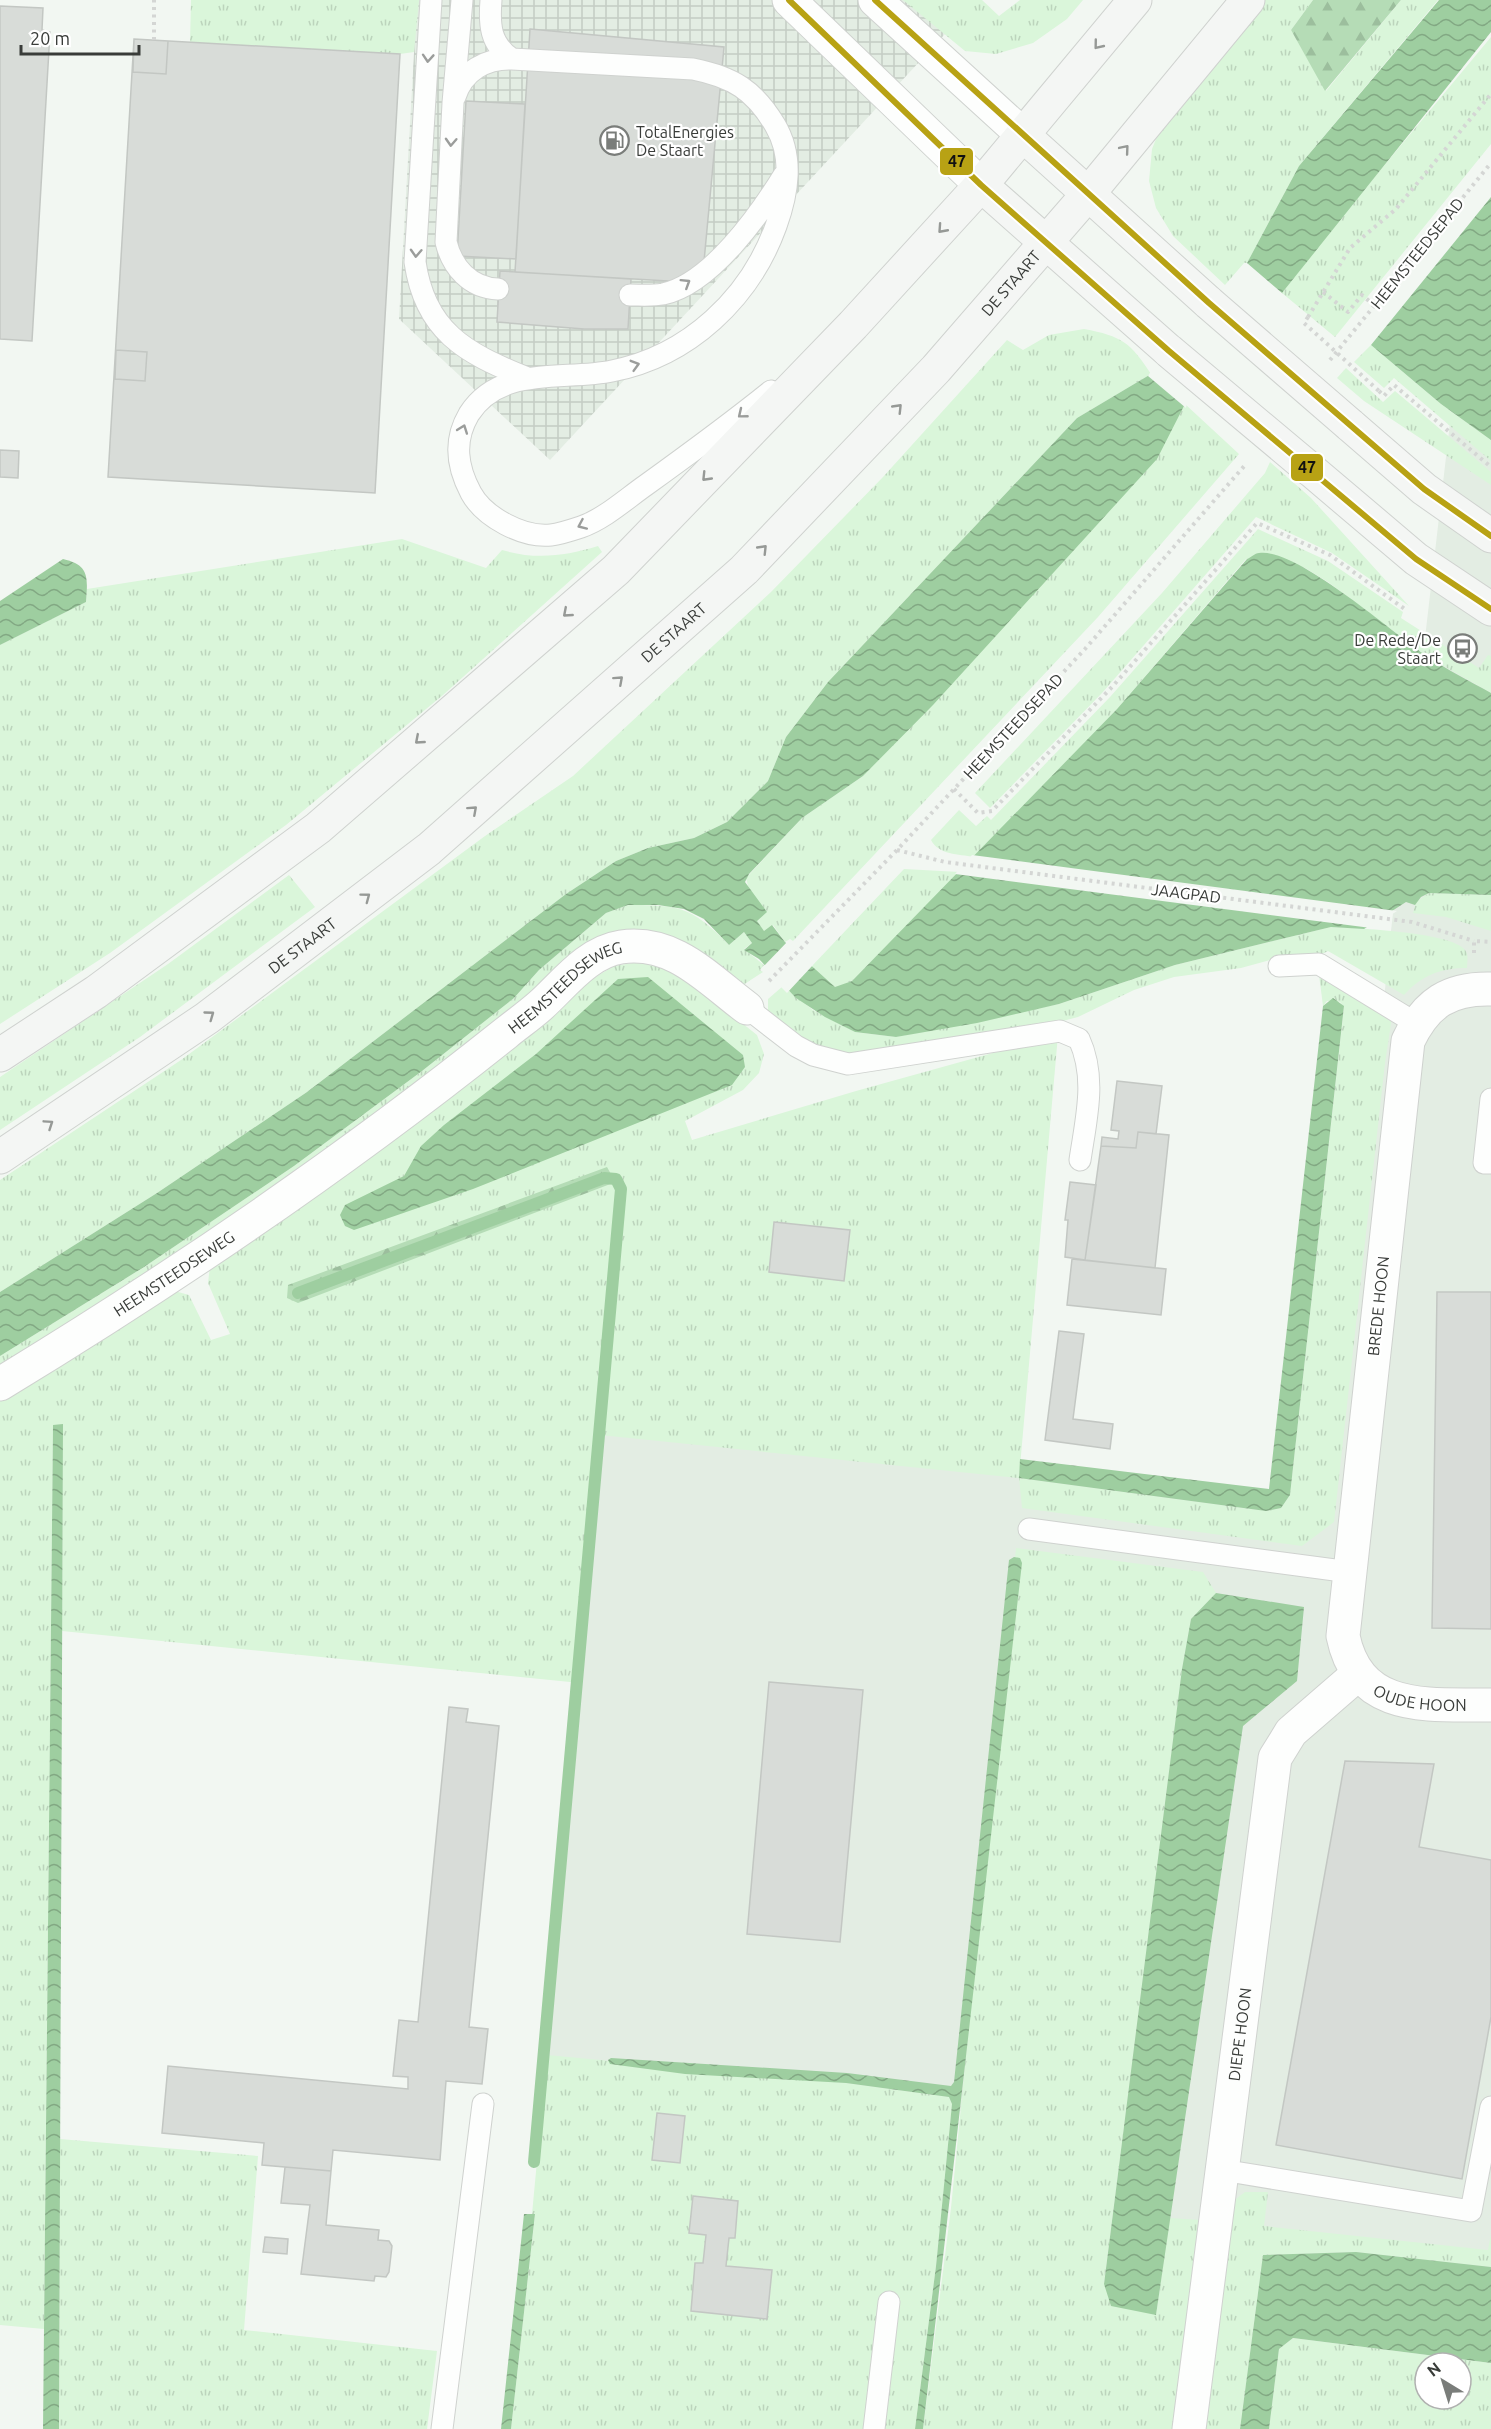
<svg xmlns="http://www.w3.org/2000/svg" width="1491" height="2429" font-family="Ubuntu,sans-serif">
<defs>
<pattern id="industrial-grid" width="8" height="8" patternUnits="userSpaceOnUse" patternTransform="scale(1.5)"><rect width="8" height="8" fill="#e3ede3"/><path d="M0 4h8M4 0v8" fill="none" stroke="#c4ccc4"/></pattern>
<pattern id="grass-tufts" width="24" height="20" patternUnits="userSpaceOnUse" patternTransform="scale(1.5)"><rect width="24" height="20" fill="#daf6da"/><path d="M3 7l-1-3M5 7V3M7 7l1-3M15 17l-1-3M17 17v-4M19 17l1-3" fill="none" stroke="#bcd4bc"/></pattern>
<pattern id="forest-firs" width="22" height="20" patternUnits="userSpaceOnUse" patternTransform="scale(1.5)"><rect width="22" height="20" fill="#b5dcb6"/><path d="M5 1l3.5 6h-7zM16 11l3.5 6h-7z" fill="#9cbe9d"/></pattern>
<pattern id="water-waves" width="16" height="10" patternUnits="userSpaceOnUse" patternTransform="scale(1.5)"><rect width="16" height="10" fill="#9ecea0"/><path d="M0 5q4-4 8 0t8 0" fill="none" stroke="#82a883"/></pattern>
</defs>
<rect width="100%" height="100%" fill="#f2f7f2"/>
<path fill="#e3ede3" d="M1491 257V2310L1139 2261 1125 2123 537 2081 593 1429 1335 1507 1389 948 1466 285Z"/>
<path fill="url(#industrial-grid)" d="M417 0H964L971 6 550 460 399 319Z"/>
<path fill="url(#grass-tufts)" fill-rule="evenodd" d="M191 0H419L414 52 400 54 190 43Z
M903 0H982L999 16 1020 0H1083L1067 19 1033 43 996 54 965 51Z
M1262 0H1313L1291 30 1326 91 1401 0H1438L1299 166 1247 263H1244L1225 285 1173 236 1156 208 1149 181 1152 149 1164 119Z
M1491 37V144L1335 337 1282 293 1338 221Z
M1084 329C1122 336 1131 343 1151 374L1077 418 828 682 786 737 768 781 727 822 694 838 648 848 616 861 566 894 307 1092 157 1193 0 1292V1180L181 1060 485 836 573 776 771 592 883 477 1007 340 1023 350 1049 335Z
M1371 345 1441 404 1491 440V461L1394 378 1384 388 1354 362Z
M1346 368 1383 402 1395 391 1491 472V485L1364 401 1337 378Z
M1185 404 1239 454 1098 617 793 941 790 939 785 942 773 925 764 932 757 921 746 878 802 818 863 776Z
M1270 462 1311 498 1409 606 1332 553 1256 517 1102 693 990 808 975 793 1162 593 1265 473Z
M1258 529 1328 561 1403 612 1401 618 1479 668 1488 655 1491 656V693L1428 657 1328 582 1305 568 1274 555 1246 559 1117 709 974 857C958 854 939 855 931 840L959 810 976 826 987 816 991 820 1110 697Z
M402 539 486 568 502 550C536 560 565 556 598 546L602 552 443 695 286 825 110 953 0 1024V645L86 602 87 589Z
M904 869 960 872 852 981 835 988 811 967Z
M289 875 315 907 140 1037 0 1130V1077L168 964Z
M1429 893 1491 895V931L1446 917 1413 913 1416 902Z
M628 905C681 905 692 907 729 945L744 932 752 943 744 949 764 965 760 970 763 972 743 985 670 938 535 996 283 1186 0 1372V1356L144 1267 294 1166 422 1071 514 998 539 970 606 913Z
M1331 927C1355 928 1452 932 1465 950 1469 955 1467 962 1467 968 1441 968 1422 975 1404 995L1328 951 1318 956 1288 955 1241 968 1174 977 1134 990 1078 1017 1055 1023 852 1055 812 1043 768 1015V999L783 986 813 1010 855 1032 896 1037 1059 1004 1175 965Z
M645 961 682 975 757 1035 764 1054 759 1073 743 1090 685 1121 692 1140 856 1091 1058 1035 1019 1478 1266 1511 1281 1508 1290 1495 1344 1007 1340 1002 1327 1001 1323 1006 1319 975 1392 1017 1385 1063 1334 1522 1302 1546 1022 1508 1019 1478 600 1435 580 1683 62 1631 63 1425H53L44 2329 0 2325V1399L171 1290 189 1295 211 1340 230 1334 208 1283 210 1266 582 985 614 966Z
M1016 1548 1203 1572 1216 1593 1191 1619 1182 1669 1104 2284 1156 2315 1170 2218 1201 2220 1175 2429H923L951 2208Z
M547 2055 846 2083 949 2097 952 2104 936 2266 915 2429H511L535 2215 532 2214Z
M60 2139 258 2156 244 2330 437 2351 427 2429H59Z
M1245 2192H1268L1264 2226 1488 2250 1491 2234V2267L1356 2252 1263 2255 1240 2429H1204L1232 2202Z
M1293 2338 1491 2363V2429H1269L1279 2349ZM1425 2363H1461V2399H1425Z"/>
<path fill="url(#forest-firs)" d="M1313 0H1401L1325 91 1291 30Z
M607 1167 612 1176 613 1183 298 1303 287 1298 288 1285Z"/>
<path fill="url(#water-waves)" d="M1439 0H1491V32L1282 293 1247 263 1299 166Z
M1491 197V440L1441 404 1371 345Z
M1151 374 1185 404 1157 459 933 705 863 776 802 818 749 874 745 882 767 912 757 921 764 931 772 925 785 942 835 987 852 981 1117 709 1247 559C1250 558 1255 553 1259 553 1296 547 1394 634 1427 656 1447 670 1470 681 1491 693V895L1429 893 1421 897 1415 905 1406 902 1364 929 1331 927 1175 965 1059 1004 977 1023 896 1037 855 1032 825 1017 796 998 759 959 744 950 752 943 744 932 729 945 704 919 684 909 658 905H628L606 913 539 970 514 998 422 1071 294 1166 144 1267 0 1356V1292L157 1193 307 1092 566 894 616 861 648 848 694 838 727 822 768 781 786 737 828 682 1077 418Z
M63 559C89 565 88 576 86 602L0 645V601Z
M648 977 743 1055 745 1067 732 1085 473 1189 354 1230 345 1226 340 1215 345 1205 404 1176 421 1146 444 1125 536 1054 618 979Z
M1333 998 1344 1006 1290 1495 1281 1508 1266 1511 1019 1478 1020 1459 1269 1489 1323 1006Z
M63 1424 59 2429H43L53 1425Z
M1014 1557 1020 1558 1022 1563C989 1851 957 2140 923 2429H915L936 2266 952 2104 949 2097 846 2083 685 2074 610 2064 608 2060 611 2058 847 2073 951 2086 954 2082 1009 1560Z
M1216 1593 1304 1607 1297 1681 1243 1726 1156 2315 1111 2306 1104 2284 1182 1669 1191 1619Z
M524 2214H535L511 2429H501Z
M1356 2252 1491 2267V2363L1293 2338 1279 2349 1269 2429H1240L1263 2255Z"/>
<path fill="#f2f7f2" d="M1151 371 1187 402 1186 408 1148 376Z
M972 855 1397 911 1371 928 955 874Z
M788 941 813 965 787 993 762 968Z"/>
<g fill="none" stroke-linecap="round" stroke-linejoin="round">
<path stroke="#9ecea0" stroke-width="12" d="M298 1293 604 1178 616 1179 621 1189 534 2162"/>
</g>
<path fill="#d8dcd8" stroke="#c3c7c3" stroke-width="1.5" d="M0 6 43 8 42 30 50 32 32 341 0 339Z
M530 29 724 47 702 283 515 272Z
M134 39 400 54 375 493 108 477Z
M134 39 168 41 166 74 133 72Z
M466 101 525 104 516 259 457 256Z
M500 271 631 279 628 329H584L497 322Z
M116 350 147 352 145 381 115 379Z
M0 450 19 451 18 478 0 477Z
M1117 1081 1162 1086 1156 1134 1138 1132 1136 1148 1101 1146 1102 1137 1118 1139 1119 1131 1111 1130Z
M1138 1132 1169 1135 1155 1268 1085 1260 1101 1146 1136 1148Z
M1070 1182 1096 1185 1085 1260 1065 1257 1068 1220H1065Z
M774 1222 850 1230 844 1281 769 1272Z
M1072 1259 1166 1269 1161 1315 1067 1305Z
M1437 1292H1491V1629L1432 1628Z
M1059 1331 1084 1334 1073 1419 1113 1424 1110 1449 1045 1440Z
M769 1682 863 1690 840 1942 747 1934Z
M449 1707 468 1709 466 1722 499 1726 469 2027 488 2029 482 2084 446 2081 440 2160 333 2150 331 2171 262 2165 264 2143 162 2133 168 2066 408 2089V2077L393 2076 399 2020 418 2022Z
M1345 1761 1434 1764 1419 1847 1491 1860V2017L1462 2179 1276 2145Z
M657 2113 685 2116 680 2163 652 2160Z
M285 2167 331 2171 326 2225 379 2230 378 2240 389 2241 392 2246 389 2272 386 2277 375 2276 374 2281 301 2274 310 2205 281 2203Z
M693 2196 738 2201 735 2238H729L726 2266 772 2270 767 2319 691 2311 695 2263H703L706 2235 689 2233Z
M265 2237 288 2239 287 2254 263 2252Z"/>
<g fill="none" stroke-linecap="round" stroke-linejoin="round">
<defs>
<path id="lane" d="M431 0 415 262C425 331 465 353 525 377
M462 0 453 103 446 242C452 267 470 288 498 289
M491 0C489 25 490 44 512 59L693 69C733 77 754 90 775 125 794 157 788 193 776 226 750 298 689 356 612 371 564 381 500 365 469 414 453 441 457 467 471 493 484 517 523 538 551 535 560 534 572 530 581 527 604 519 626 499 646 485 689 454 730 424 771 391
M455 97C463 71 486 58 512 59
M630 295C641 295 652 296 663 294 711 284 760 214 784 175
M1279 966 1319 964 1417 1024
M747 1008 796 1046 813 1055 848 1064 1060 1031 1079 1039C1097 1078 1086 1119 1080 1160
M1491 1099 1484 1163H1491
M1029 1529 1350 1572
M1222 2170 1471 2211 1491 2107
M442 2429 483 2104
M874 2429 889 2302"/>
<g id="street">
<path d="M789 0 981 185"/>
<path d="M875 0 1024 136"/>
<path id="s1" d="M1491 989C1449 988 1426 1003 1408 1041L1343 1636C1359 1714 1429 1704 1491 1705"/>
<path id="s2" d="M0 1384C176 1277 345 1162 506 1033 517 1024 530 1015 541 1005 565 983 588 952 621 947 674 939 709 980 747 1008"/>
<path id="s3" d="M1189 2429 1275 1758 1291 1732 1358 1674"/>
</g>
<g id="secondary">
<path d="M1024 136 1209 303"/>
<path d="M981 185 1169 351"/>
<path d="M1350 425 1424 489 1491 536"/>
<path d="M1311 470 1416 559 1491 609"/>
<path d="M0 1055 96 992 318 828 616 570 853 325 981 185 1135 0"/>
<path id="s4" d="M0 1157 207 1018 429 849 744 570 936 369 1088 194 1248 0"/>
</g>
</defs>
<use href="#lane" stroke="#cfd2cf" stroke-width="23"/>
<use href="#street" stroke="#cfd2cf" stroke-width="35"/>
<use href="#secondary" stroke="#cfd2cf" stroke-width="35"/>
<path stroke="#d4d6d4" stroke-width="4" stroke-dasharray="3 4.5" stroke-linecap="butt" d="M154 40V0
M1323 292 1348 312 1362 295 1375 306
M1308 317 1350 248 1396 209 1491 94
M1330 360 1491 163
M1379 391 1384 396 1394 385 1491 467
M954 789 978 813 992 811 1112 687 1257 523 1330 555 1406 610
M897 850 945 862 1412 922 1474 941
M1474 953V941L1491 942
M769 981 897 850 1085 649 1246 464"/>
<use href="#lane" stroke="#fdfefd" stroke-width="21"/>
<use href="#street" stroke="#fdfefd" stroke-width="33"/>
<use href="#secondary" stroke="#f4f6f4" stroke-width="33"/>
<defs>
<path id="secondary-bridge" d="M1209 303 1350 425
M1169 351 1311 470"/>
</defs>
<use href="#secondary-bridge" stroke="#cfd2cf" stroke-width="35" stroke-linecap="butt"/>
<path stroke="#d4d6d4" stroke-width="4" stroke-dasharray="3 4.5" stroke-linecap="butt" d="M1308 317 1304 323 1379 391"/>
<use href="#secondary-bridge" stroke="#f4f6f4" stroke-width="33"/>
<defs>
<path id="bus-1" d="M789 0 981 185 1169 351 1416 559 1491 609
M875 0 1209 303 1424 489 1491 536"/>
</defs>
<use href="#bus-1" stroke="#fff" stroke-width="10"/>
<use href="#bus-1" stroke="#b8a214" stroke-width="6"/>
</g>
<defs><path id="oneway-chevron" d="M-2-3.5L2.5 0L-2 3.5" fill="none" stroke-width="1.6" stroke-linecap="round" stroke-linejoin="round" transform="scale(1.5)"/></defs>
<g stroke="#969996">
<use href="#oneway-chevron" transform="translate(1098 45) rotate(129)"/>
<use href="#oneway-chevron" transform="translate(1125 149) rotate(-50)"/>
<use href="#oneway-chevron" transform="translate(942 229) rotate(132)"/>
<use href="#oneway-chevron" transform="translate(898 408) rotate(-46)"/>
<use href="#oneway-chevron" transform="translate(706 477) rotate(134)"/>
<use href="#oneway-chevron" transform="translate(763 549) rotate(-46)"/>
<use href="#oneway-chevron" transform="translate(567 613) rotate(139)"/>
<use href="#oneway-chevron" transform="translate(619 680) rotate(-42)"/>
<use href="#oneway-chevron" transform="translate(419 740) rotate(139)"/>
<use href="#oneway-chevron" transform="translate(473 810) rotate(-42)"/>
<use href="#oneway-chevron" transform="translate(366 897) rotate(-37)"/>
<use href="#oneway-chevron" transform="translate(210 1015) rotate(-36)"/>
<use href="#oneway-chevron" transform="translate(49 1124) rotate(-34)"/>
</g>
<g stroke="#9b9d9b">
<use href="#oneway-chevron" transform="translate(428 58) rotate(94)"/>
<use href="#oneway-chevron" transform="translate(451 142) rotate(93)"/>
<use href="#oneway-chevron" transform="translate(416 253) rotate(93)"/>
<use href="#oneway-chevron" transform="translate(686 283) rotate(-32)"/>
<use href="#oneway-chevron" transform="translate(635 365) rotate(-16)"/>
<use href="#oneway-chevron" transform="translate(742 414) rotate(141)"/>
<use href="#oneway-chevron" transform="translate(463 429) rotate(-70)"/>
<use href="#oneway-chevron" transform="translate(582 525) rotate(156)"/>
</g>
<defs>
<symbol id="fuel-ring" viewBox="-11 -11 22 22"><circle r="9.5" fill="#fff" stroke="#7a7d7a" stroke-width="1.5"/><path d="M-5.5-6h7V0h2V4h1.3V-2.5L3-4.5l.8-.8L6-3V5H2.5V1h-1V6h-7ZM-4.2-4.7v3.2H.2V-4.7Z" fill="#7a7d7a"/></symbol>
<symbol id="bus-ring" viewBox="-11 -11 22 22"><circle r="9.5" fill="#fff" stroke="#7a7d7a" stroke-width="1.5"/><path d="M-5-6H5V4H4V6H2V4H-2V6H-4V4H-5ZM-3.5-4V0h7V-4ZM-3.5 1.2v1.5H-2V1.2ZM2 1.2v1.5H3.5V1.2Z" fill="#7a7d7a"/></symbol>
</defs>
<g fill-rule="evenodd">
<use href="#fuel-ring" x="598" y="124" width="33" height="33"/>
<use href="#bus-ring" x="1446" y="632" width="33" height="33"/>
</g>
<g text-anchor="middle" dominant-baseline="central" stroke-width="4.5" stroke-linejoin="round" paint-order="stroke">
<g font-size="16" fill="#393c39" stroke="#fff" text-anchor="start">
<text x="636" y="132">TotalEnergies<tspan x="636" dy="18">De Staart</tspan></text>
<text x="1441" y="640" text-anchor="end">De Rede/De<tspan x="1441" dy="18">Staart</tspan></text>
</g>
<g font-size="16" fill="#393c39" stroke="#fff">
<text transform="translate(1417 253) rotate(-51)">HEEMSTEEDSEPAD</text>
<text stroke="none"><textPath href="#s4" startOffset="1341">DE STAART</textPath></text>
<text stroke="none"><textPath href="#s4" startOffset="855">DE STAART</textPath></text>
<text transform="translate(1013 726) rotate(-47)">HEEMSTEEDSEPAD</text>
<text transform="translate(1186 893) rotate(7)">JAAGPAD</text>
<text stroke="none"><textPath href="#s4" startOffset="369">DE STAART</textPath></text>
<text stroke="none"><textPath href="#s2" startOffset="692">HEEMSTEEDSEWEG</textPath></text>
<text stroke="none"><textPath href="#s2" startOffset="206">HEEMSTEEDSEWEG</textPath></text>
<text transform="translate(1378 1306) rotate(-84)">BREDE HOON</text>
<text stroke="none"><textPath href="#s1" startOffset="814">OUDE HOON</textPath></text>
<text stroke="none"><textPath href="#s3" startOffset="398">DIEPE HOON</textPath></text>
</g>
</g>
<g stroke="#fff" stroke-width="2">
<rect x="939" y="147" width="35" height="29" rx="6" fill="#b8a214"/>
<rect x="1290" y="453" width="34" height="29" rx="6" fill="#b8a214"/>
</g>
<g font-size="16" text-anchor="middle" font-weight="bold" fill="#111">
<text x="957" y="167">47</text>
<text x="1307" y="473">47</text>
</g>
<g transform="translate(1443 2381) rotate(322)"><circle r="28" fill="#ffffff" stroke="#b0b1b0" stroke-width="1.5"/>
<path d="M0-4.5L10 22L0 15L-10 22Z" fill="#7a7d7a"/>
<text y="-9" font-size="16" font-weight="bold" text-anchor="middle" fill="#393c39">N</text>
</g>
<path d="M21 45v9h118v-9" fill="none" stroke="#393c39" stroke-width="3"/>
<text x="30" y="45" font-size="18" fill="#393c39" stroke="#ffffff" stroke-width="4.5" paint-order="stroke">20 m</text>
</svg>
